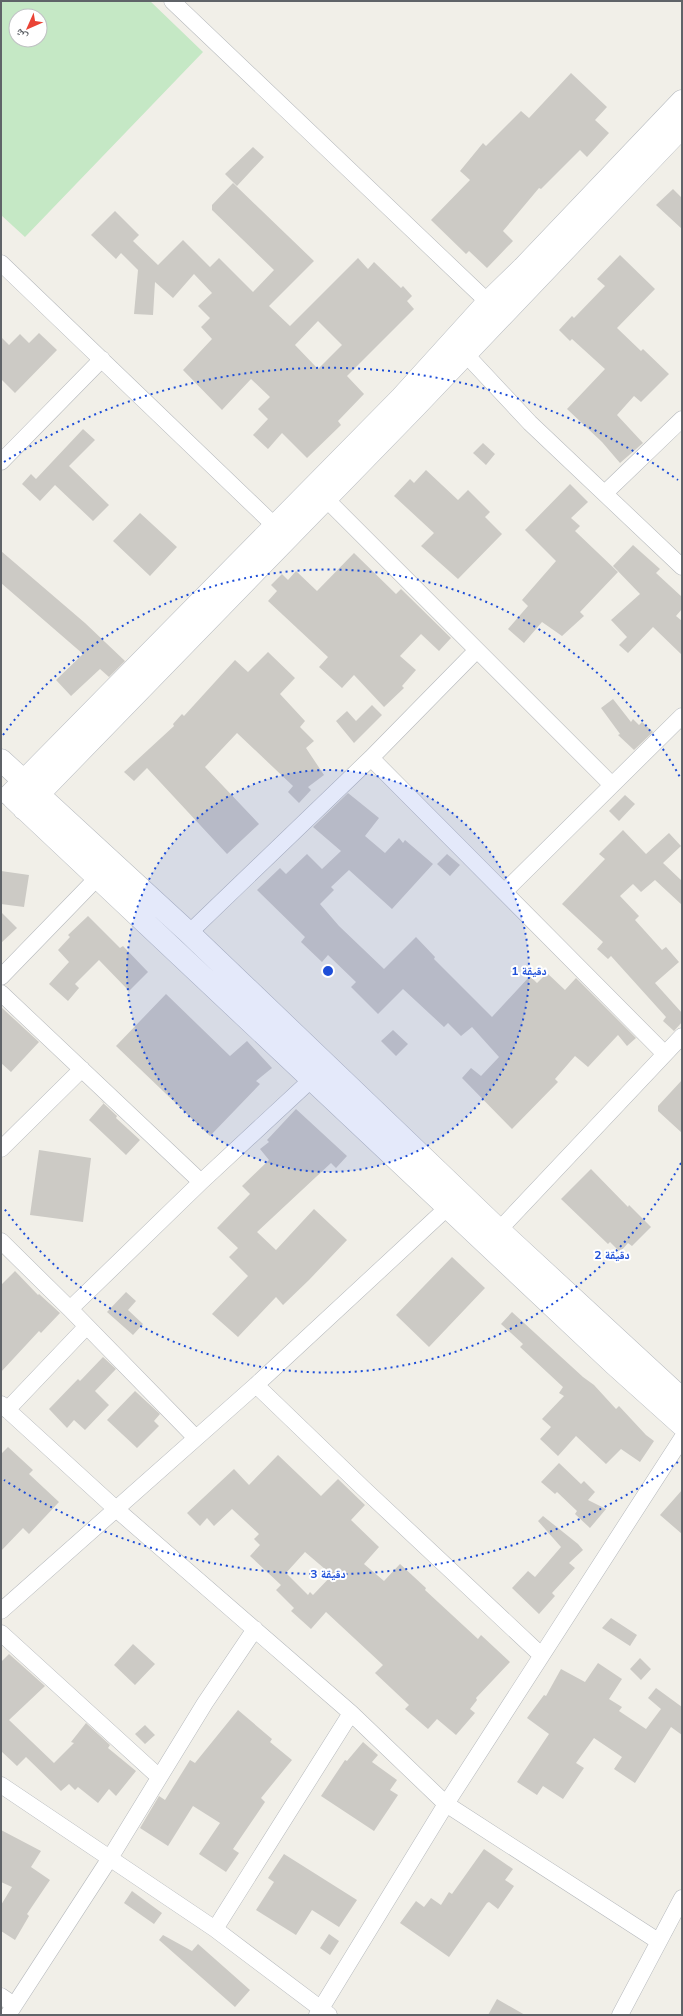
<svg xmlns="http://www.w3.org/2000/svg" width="683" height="2016" font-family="Mulish,'Noto Naskh Arabic',sans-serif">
<rect width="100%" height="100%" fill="#f1efe8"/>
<path fill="#c5e8c5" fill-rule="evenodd" d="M1 1H150L203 52 25 237 1 215ZM16 16H40V40H16Z"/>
<path fill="#cccac5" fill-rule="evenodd" d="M571 73 607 107 595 120 609 133 587 157 580 150 541 189 539 188 503 231 513 241 487 268 469 251 466 254 431 220 470 180 460 171 483 143 486 146 521 111 529 118Z
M253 147 264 157 237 186 225 174Z
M233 183 314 261 269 306 290 326 358 258 368 269 374 262 401 288 403 286 412 296 407 301 414 309 347 376 364 394 338 421 341 425 307 458 282 433 268 449 253 435 268 419 258 409 270 397 251 379 222 410 183 370 212 339 201 327 210 318 198 306 212 293 194 274 173 298 155 282 153 315 134 314 138 270 121 253 116 259 91 235 115 211 139 235 133 241 158 265 183 240 210 267 219 258 253 292 274 270 212 210V205ZM318 321 342 345 318 369 295 345Z
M673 189 682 198V229L656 205Z
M620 255 655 289 617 328 641 351 643 349 669 374 641 402 634 396 617 415 643 443 620 463 602 442 567 409 605 369 572 339 570 341 559 330 572 316 574 318 605 286 597 279Z
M39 333 57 350 15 393 1 379V337L9 345 20 334 29 343Z
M83 429 95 440 69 466 109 505 93 521 55 485 40 501 22 484 31 474 36 479Z
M483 443 495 454 486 465 473 453Z
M426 470 458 500 468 490 490 512 485 517 502 534 458 579 421 546 434 533 394 496 410 479 414 483Z
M570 484 588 502 571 518 580 526 575 531 618 572 580 612 584 616 562 636 542 622 524 643 508 629 528 606 522 600 556 561 525 530Z
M140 513 177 547 150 576 113 541Z
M633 545 660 569 656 573 682 597V609L676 616 682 621V655L653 627 628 653 619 645 627 637 611 620 640 594 613 566Z
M1 551 85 623 125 661 109 677 100 669 71 696 56 680 83 654 1 583Z
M354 553 396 594 401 589 451 638 439 651 421 634 400 656 416 670 402 686 404 688 384 707 354 675 342 688 319 667 328 657 268 601 277 591 271 585 282 574 288 580 296 571 317 591Z
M268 652 295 678 280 694 305 721 300 727 314 741 306 748 324 775 308 787 311 790 299 803 288 792 293 786 237 733 205 767 259 824 227 854 147 768 134 781 124 772 174 726 173 724 182 714 184 716 235 660 248 672Z
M613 699 631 722 633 719 639 725 642 722 653 732 634 750 618 735 620 734 601 708Z
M372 705 382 715 354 743 336 721 347 711 356 721Z
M348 793 379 818 365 836 385 853 399 838 403 843 405 840 433 864 392 909 349 870 331 887 334 890 320 904 339 926 384 969 416 937 435 957 434 959 492 1017 530 976 537 983 547 973 565 990 576 978 636 1038 627 1046 618 1035 588 1067 575 1056 555 1079 558 1082 512 1129 462 1078 471 1068 481 1076 499 1057 472 1027 461 1036 448 1023 444 1027 403 989 378 1014 351 987 356 982 328 955 322 962 301 942 305 937 257 890 280 868 286 874 307 854 322 869 341 851 313 827Z
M625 795 635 804 619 821 609 811Z
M623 830 646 854 669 833 681 846 663 863 682 881V905L655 880 641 892 633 884 620 896 639 916 635 920 662 950 666 947 679 962 655 983 682 1013V1022L674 1031 663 1021 666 1017 611 956 608 959 597 949 603 942 562 904 605 859 599 854Z
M447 854 460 865 450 876 437 864Z
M1 871 29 875 24 907 1 904Z
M1 912 17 928 1 943Z
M88 916 120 948 123 946 148 972 129 991 99 960 75 984 79 988 68 1001 49 984 69 962 58 950 70 937 68 935Z
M166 994 230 1056 247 1041 272 1068 256 1081 260 1084 210 1136 116 1046Z
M1 1007 39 1042 11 1072 1 1063Z
M393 1030 408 1044 396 1056 381 1041Z
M682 1080V1133L658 1111V1106Z
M100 1100 117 1116 116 1118 140 1140 126 1155 89 1120 104 1103Z
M296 1109 347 1156 336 1168 331 1163 257 1232 276 1250 314 1209 347 1240 309 1280 283 1305 276 1297 238 1337 212 1314 248 1276 229 1257 238 1248 217 1228 250 1194 242 1186 269 1160 260 1149 269 1142 267 1140Z
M39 1150 91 1158 83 1222 30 1215Z
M591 1169 628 1207 629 1205 651 1227 632 1246 628 1243 620 1252 610 1242 608 1244 561 1199Z
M452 1257 485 1288 429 1347 396 1315Z
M15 1271 38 1295 39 1294 60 1313 41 1333 39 1331 1 1372V1285Z
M126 1292 136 1301 128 1310 143 1324 133 1335 107 1312Z
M512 1312 583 1377 594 1385 616 1409 619 1406 646 1435 654 1441 640 1462 621 1449 606 1464 576 1436 558 1456 540 1439 551 1427 542 1419 564 1396 559 1393 563 1387 520 1347 523 1344 501 1324Z
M103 1357 116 1369 95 1391 109 1405 85 1430 74 1420 67 1428 49 1409 78 1379 80 1381Z
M135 1391 160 1414 154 1421 159 1426 137 1448 107 1420Z
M8 1447 33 1470 29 1474 59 1502 29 1534 23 1528 1 1551V1454Z
M278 1455 321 1496 338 1479 365 1505 351 1520 379 1547 364 1564 384 1581 400 1564 426 1588 425 1590 478 1639 481 1635 510 1662 476 1698 477 1700 470 1709 475 1713 456 1735 437 1719 428 1729 405 1709 409 1705 375 1673 383 1665 326 1612 311 1629 291 1611 294 1608 276 1590 281 1585 250 1556 260 1545 254 1539 259 1534 232 1509 214 1526 207 1518 200 1526 187 1513 234 1469 249 1485ZM305 1552 332 1575 313 1595 310 1592 308 1595 286 1573Z
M559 1463 581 1484 584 1481 595 1492 588 1500 606 1509 590 1528 575 1514 577 1511 557 1492 555 1494 541 1482Z
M682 1490V1534L660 1515Z
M543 1516 578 1544 583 1550 569 1563 575 1568 552 1593 555 1596 539 1614 512 1588 528 1571 535 1577 561 1547 538 1521Z
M611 1618 637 1635 630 1646 602 1628Z
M133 1644 155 1664 135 1685 114 1665Z
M9 1654 45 1686 9 1720 54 1763 74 1743 71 1742 86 1723 110 1745 108 1748 136 1771 116 1796 109 1789 98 1803 78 1787 75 1790 69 1784 61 1791 26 1757 17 1766 1 1751V1662Z
M640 1658 651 1669 641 1680 630 1669Z
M598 1663 622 1679 609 1699 622 1707 619 1711 646 1729 661 1709 648 1698 656 1688 682 1707V1735L671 1727 635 1783 614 1769 622 1757 594 1738 576 1763 584 1768 563 1799 543 1786 537 1795 517 1782 549 1734 527 1718 544 1695 546 1696 561 1669 585 1682Z
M238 1710 272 1739 270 1742 292 1760 261 1798 265 1802 233 1849 239 1853 226 1872 199 1854 220 1823 193 1806 168 1846 140 1828 159 1796 165 1800 190 1760 195 1763Z
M145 1725 155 1735 145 1744 135 1734Z
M363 1742 378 1755 372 1762 397 1780 390 1790 398 1795 374 1831 321 1796 345 1760 347 1761Z
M1 1830 41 1851 31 1867 50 1880 27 1914 29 1916 15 1940 1 1931V1905L12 1887 1 1882Z
M484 1849 513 1869 505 1880 514 1886 498 1909 489 1902 487 1903 449 1957 400 1923 416 1901 424 1907 431 1898 441 1905 449 1892 452 1894Z
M284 1854 357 1900 339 1927 312 1910 296 1935 256 1910 274 1882 268 1878Z
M132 1891 162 1913 154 1924 124 1903Z
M329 1934 339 1941 330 1955 320 1948Z
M163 1935 192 1951 198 1944 250 1990 235 2007 159 1940Z
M497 1999 525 2015H488Z"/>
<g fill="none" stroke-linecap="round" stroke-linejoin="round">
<defs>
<path id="street" d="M172 1 488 302
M1 263 275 526
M458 346 530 423 682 567
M1 462 102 359
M605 493 682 419
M325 498 612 785
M371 758 665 1054
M504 892 682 716
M189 933 371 758 477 650
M1 977 97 878
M1 993 201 1182
M1 1149 82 1069
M499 1230 682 1036
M1 1241 70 1309 195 1437
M70 1309 201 1182 313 1078
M256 1385 363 1488 541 1655
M1 1404 116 1509 351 1713 446 1804 658 1941
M7 1410 86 1327
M1 1611 256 1385 448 1207
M1 1633 159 1777
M1 1785 215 1929 329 2015
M215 1929 351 1713
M1 1996 14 2005
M8 2015 110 1858 205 1703 255 1629
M317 2015 446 1804 682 1438
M620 2015 682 1898"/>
<path id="secondary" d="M1 760 189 933 499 1230 682 1399
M10 795 402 397 488 302 523 268 682 101
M13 798 613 1363 682 1425
M24 809 416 406 682 127"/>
</defs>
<use href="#street" stroke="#b5b8bc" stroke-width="17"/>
<use href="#secondary" stroke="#b6babf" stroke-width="23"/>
<use href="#street" stroke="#fff" stroke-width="16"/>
<use href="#secondary" stroke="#fff" stroke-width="22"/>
</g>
<circle cx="328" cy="971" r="201" fill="#1d4ed8" fill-opacity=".12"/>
<g fill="none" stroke="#1d4ed8" stroke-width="2" stroke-dasharray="2 4">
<circle cx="328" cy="971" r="201"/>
<path d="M681 1163A402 402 0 0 1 3 1207M3 735A402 402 0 0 1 681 779"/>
<path d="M678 1462A603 603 0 0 1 4 1480M4 462A603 603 0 0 1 678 480"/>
</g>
<circle cx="328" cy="971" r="6" fill="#1d4ed8" stroke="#fff" stroke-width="2"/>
<g font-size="12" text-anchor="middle" font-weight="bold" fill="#1d4ed8" stroke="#fff" stroke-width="4" stroke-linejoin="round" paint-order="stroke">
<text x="529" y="975">1 دقيقة</text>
<text x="612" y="1259">2 دقيقة</text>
<text x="328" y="1578">3 دقيقة</text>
</g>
<rect width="683" height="2016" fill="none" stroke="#5f6368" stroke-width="4"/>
<g transform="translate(28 28) rotate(225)"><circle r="19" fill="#ffffff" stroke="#bfc1c3"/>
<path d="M0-3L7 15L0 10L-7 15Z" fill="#ea4335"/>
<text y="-6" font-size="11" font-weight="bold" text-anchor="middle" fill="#5f6368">ش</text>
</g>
</svg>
